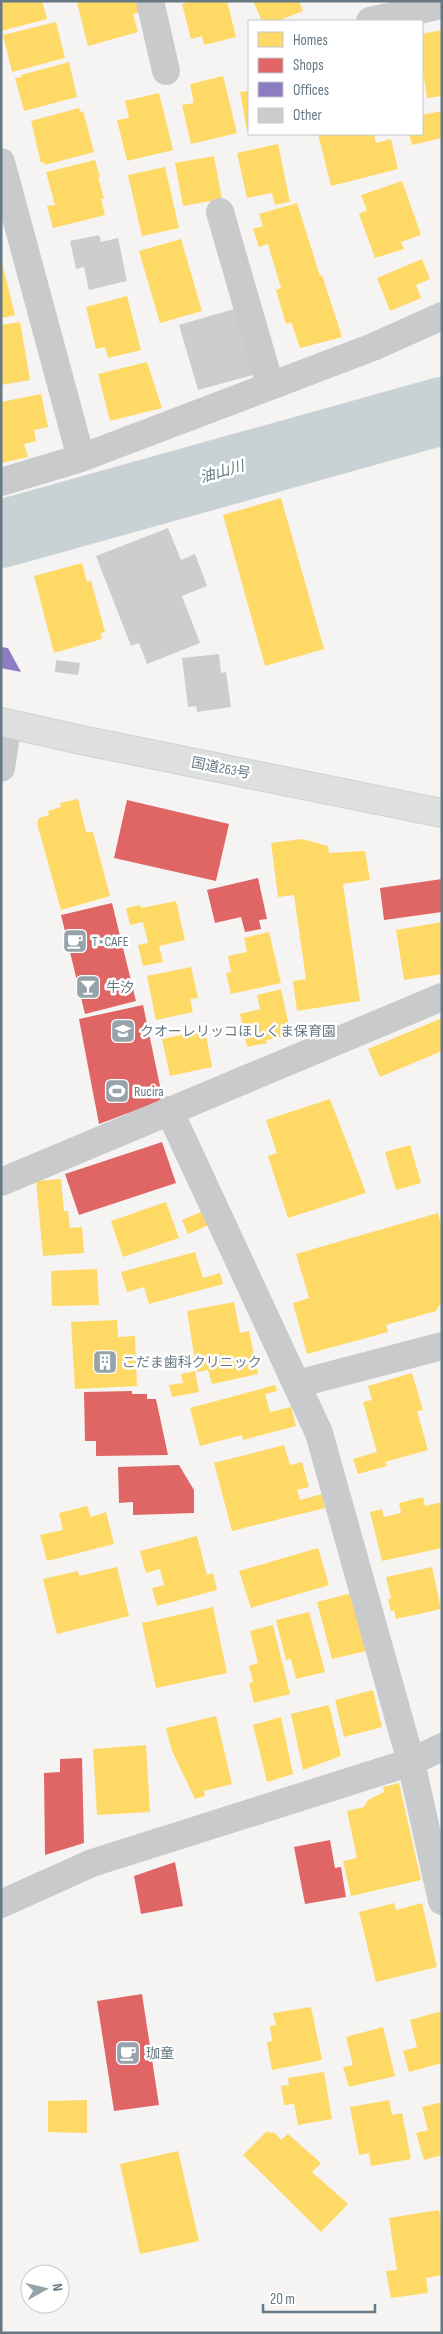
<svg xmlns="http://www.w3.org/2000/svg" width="443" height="2334" font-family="'Sofia Sans Condensed','Noto Sans JP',sans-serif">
<rect width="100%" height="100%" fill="#f5f4f3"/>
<path fill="#ffd966" d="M1 1H42L47 19 1 31Z
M84 1H140L143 12 133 14 138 32 88 46 77 3Z
M193 1H227L236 37 204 45 202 36 191 39 182 4Z
M253 1H299L303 11 278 21H262Z
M56 22 65 58 12 72 3 35Z
M442 30V96L427 98 422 65V34Z
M69 62 77 97 24 111 15 78 22 77 21 75Z
M223 76 237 133 191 144 182 105 194 103 190 84Z
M249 91V130H247L240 92Z
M159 93 173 150 127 161 117 120 129 118 125 101Z
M79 108 80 112 83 111 94 152 45 165 44 162 41 163 31 121Z
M442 111V138L412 145 409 134H422V115Z
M318 134H374L376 143 391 139 398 169 331 186Z
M278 144 290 202 275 205 272 193 247 198 237 153Z
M214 156 222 199 183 206 175 163Z
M95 160 100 177H98L104 199H101L105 215 53 228 47 206 55 205 46 172Z
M165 167 179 228 142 236 128 175Z
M402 181 421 235 401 242 404 249 375 258 359 214 367 210 361 195Z
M297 203 320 276 322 275 342 337 300 348 291 322 286 324 276 290 281 288 268 244 259 247 253 229 263 226 259 214Z
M181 239 202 311 160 323 139 251Z
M1 259 15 315 1 318Z
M422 259 430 279 416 285 421 298 390 311 377 278Z
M127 296 141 350 108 358 105 347 96 349 86 307Z
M20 322 30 380 1 385V325Z
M147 362 162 408 110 421 98 374Z
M41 394 48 427 34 430 36 441 24 444 28 457 1 463V402Z
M281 498 324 649 265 666 223 515Z
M82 563 87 582 91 581 105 632 101 633 102 639 54 653 34 576Z
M78 799 86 832H93L110 896 61 910 37 823 39 818 49 815 48 811 61 807 60 803Z
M302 839 328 846 329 853 365 851 370 880 343 884 360 1001 297 1011 293 981 306 979 294 895 278 897 271 843Z
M176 901 185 940 159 946 163 962 143 966 138 945 148 943 143 922 130 925 126 908 140 905 141 908Z
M442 922V974L404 980 396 930Z
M269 932 281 983 231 994 226 973 231 972 228 956 247 952 244 938Z
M191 967 198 998 190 999 193 1012 156 1020 147 976Z
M281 989 291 1035 266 1040 267 1043 247 1047 240 1014 260 1009 257 995Z
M442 1018V1051L380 1077 368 1049Z
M205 1030 212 1067 170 1076 162 1039Z
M330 1099 366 1193 288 1218 268 1156 277 1153 266 1120Z
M410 1145 421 1183 396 1190 385 1152Z
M61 1179 64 1211H68L70 1228 82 1227 84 1253 43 1256 36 1181Z
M166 1202 179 1238 123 1257 111 1221Z
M203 1211 209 1225 188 1234 182 1220Z
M438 1213 442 1228V1301L436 1311 386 1325 388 1332 307 1354 293 1303 309 1298 296 1254Z
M195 1252 203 1278 220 1273 223 1284 149 1304 144 1287 127 1292 121 1272Z
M97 1269 99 1305 52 1306 51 1271Z
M234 1302 240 1333 249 1331 258 1374 212 1384 208 1370 197 1372 187 1311Z
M117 1320 118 1337 135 1336 137 1386 75 1389 71 1322Z
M195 1371 199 1392 172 1397 169 1385 183 1383 181 1374Z
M412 1373 423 1410 417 1411 428 1450 385 1462 387 1466 358 1474 353 1459 377 1452 363 1402 372 1400 368 1386Z
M275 1385 277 1391 265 1394 270 1412 291 1407 296 1426 243 1440 242 1435 200 1446 190 1408Z
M284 1445 290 1465 302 1462 309 1487 297 1490 300 1500 322 1494 325 1508 232 1531 214 1463Z
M423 1497 425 1506 442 1502V1548L382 1561 370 1512 382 1509 384 1517 401 1513 399 1503Z
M87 1506 91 1517 106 1512 114 1544 47 1561 40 1535 63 1530 59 1513Z
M197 1536 207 1575 213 1573 217 1590 157 1606 152 1588 164 1585 160 1569 146 1573 140 1551Z
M318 1548 329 1585 251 1608 239 1571Z
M117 1567 129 1616 57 1634 43 1579 78 1571 79 1576Z
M432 1567 441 1609 396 1619 394 1610 391 1612 388 1599H391L386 1577Z
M352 1593 366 1651 332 1659 317 1602Z
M213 1607 227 1673 156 1688 142 1623Z
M309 1612 325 1672 296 1679 291 1659 286 1660 276 1620Z
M273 1625 290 1694 254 1703 249 1683 253 1682 249 1666 258 1663 250 1631Z
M373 1690 382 1727 344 1737 335 1700Z
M329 1705 341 1756 303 1770 291 1714Z
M216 1716 232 1784 204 1791 205 1796 195 1799 172 1751 166 1728Z
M281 1717 293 1774 267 1782 253 1725Z
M146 1745 150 1812 97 1815 93 1749Z
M399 1783 421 1880 351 1896 343 1861 357 1858 347 1811 364 1807 368 1800 384 1792 383 1787Z
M394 1903 396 1910 422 1903 437 1967 376 1982 359 1912Z
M311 2007 322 2060 272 2070 267 2042 272 2041 270 2026 276 2025 273 2013Z
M442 2011V2063L409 2072 403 2051 417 2047 410 2020Z
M383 2027 395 2076 349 2087 343 2067 353 2065 346 2037Z
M324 2072 332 2119 298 2125 294 2104 284 2105 281 2086 289 2085 288 2078Z
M87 2100V2133L48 2132V2101Z
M389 2100 392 2115 402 2113 411 2159 371 2166 369 2153 359 2155 350 2107Z
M442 2102V2155L424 2160 416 2133 428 2130 422 2107Z
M266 2132 275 2133 281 2140 288 2134 321 2163 312 2172 348 2204 321 2232 243 2155Z
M178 2151 199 2241 140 2254 120 2164Z
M439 2210 442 2225V2275L426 2278 428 2293 391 2298 386 2271 397 2270 389 2218Z"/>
<path fill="#e06666" d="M127 800 229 824 216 881 114 858Z
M258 878 267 919 259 920 261 929 245 932 241 917 215 923 207 890Z
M442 879V912L384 920 380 888Z
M112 903 136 1001 85 1014 61 915Z
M143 1005 163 1100 99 1124 79 1019Z
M162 1142 176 1183 79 1215 65 1174Z
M132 1391V1394H147V1399H156L168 1455 96 1456V1441H85L84 1392Z
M179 1465 194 1490V1513L133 1515V1502L119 1503 118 1467Z
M82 1758 84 1843 45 1855 44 1773 60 1772V1759Z
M330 1840 335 1868 341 1867 346 1897 305 1904 294 1847Z
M175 1862 183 1906 141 1914 134 1876Z
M142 1994 159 2105 114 2111 97 2001Z"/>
<path fill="#8e7cc3" d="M1 647 8 648 21 672 1 668Z"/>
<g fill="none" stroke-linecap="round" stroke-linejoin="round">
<path stroke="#c8d2d4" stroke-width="68" d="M1 534 442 411"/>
</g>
<path fill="#cccdcd" d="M99 235 101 242 118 238 127 281 89 290 84 267 76 269 70 241Z
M234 309 253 375 198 390 179 325Z
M168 528 181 560 195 554 207 586 182 596 200 643 147 664 139 643 131 646 96 556Z
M219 654 221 673 226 672 231 707 197 712 196 706 188 707 182 658Z
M56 660 80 663 78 675 55 672Z"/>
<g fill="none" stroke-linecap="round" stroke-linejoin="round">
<defs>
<path id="trunk" d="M1 722 86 741 442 813"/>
</defs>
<use href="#trunk" stroke="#d1d2d2" stroke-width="30"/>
<path stroke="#c9cacb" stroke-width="28" d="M150 1 166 71
M370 21 442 5
M1 162 81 458
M220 212 270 385
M1 482 81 458 373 347 442 316
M169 1110 319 1433 411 1762 442 1901
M1 1182 442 997
M297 1384 442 1346
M1 1904 92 1863 411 1762 442 1747"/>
<path stroke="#c9cacb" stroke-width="28" d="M1 768 8 723"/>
<use href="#trunk" stroke="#dedfdf" stroke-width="28"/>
</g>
<defs>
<symbol id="cafe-square" viewBox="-11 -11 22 22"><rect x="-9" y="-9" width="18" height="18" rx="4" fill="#97a3aa" stroke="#fff"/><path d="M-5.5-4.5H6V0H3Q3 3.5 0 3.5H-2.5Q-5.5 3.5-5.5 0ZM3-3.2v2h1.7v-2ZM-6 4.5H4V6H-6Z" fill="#fff"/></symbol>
<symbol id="bar-square" viewBox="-11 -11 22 22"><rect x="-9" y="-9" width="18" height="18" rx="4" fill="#97a3aa" stroke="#fff"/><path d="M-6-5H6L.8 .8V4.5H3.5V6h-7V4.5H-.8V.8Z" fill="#fff"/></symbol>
<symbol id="school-square" viewBox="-11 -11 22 22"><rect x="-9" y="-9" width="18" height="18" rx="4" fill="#97a3aa" stroke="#fff"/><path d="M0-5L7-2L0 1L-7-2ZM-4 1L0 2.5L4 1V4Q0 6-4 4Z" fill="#fff"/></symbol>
<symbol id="stadium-square" viewBox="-11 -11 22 22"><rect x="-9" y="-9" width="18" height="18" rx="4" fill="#97a3aa" stroke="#fff"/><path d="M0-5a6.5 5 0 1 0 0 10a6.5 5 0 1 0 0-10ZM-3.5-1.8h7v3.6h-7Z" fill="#fff"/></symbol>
<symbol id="building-square" viewBox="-11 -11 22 22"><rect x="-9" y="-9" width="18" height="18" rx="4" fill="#97a3aa" stroke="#fff"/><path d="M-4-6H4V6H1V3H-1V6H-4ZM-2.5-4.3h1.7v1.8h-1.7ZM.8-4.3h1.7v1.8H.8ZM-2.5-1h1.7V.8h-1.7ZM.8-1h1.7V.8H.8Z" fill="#fff"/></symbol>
</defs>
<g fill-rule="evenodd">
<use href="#cafe-square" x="61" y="927" width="28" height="28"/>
<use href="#bar-square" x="74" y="973" width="28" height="28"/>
<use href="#school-square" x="109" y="1017" width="28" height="28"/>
<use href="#stadium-square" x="103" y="1077" width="28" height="28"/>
<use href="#building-square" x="91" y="1348" width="28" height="28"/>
<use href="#cafe-square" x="114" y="2039" width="28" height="28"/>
</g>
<g text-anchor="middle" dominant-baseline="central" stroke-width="5" stroke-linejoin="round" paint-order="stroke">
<g font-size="14" fill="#657883" stroke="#fff">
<text transform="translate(221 768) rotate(11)">国道263号</text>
</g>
<g font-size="14" fill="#657883" stroke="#fff" text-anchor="start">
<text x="92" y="941">T×CAFE</text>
<text x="106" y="987">牛汐</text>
<text x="140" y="1031">クオーレリッコほしくま保育園</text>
<text x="134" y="1091">Rucira</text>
<text x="122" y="1362">こだま歯科クリニック</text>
<text x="146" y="2053">珈童</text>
</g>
<g font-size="15" font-style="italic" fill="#607b7f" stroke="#fff">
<text transform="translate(222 472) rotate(-16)">油山川</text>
</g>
</g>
<rect width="443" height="2334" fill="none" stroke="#657883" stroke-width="5"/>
<rect x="248" y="20" width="175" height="115" fill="#ffffff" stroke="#c1c9cd"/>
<rect x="258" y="32" width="25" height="15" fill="#ffd966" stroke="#c1c9cd"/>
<text x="293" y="45" font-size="15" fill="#657883">Homes</text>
<rect x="258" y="58" width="25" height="15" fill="#e06666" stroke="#c1c9cd"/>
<text x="293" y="70" font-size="15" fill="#657883">Shops</text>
<rect x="258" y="82" width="25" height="15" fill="#8e7cc3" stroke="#c1c9cd"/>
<text x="293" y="95" font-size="15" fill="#657883">Offices</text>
<rect x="258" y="108" width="25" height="15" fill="#cccdcd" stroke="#c1c9cd"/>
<text x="293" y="120" font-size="15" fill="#657883">Other</text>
<g transform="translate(45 2289) rotate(82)"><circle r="24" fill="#ffffff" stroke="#c1c9cd"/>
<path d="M0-4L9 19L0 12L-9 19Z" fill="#97a3aa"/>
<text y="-8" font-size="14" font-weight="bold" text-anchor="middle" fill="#657883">N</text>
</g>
<path d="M263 2304v8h112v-8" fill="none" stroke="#657883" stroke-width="2.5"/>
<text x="270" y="2304" font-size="15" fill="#657883" stroke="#ffffff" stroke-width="4" paint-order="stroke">20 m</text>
</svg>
